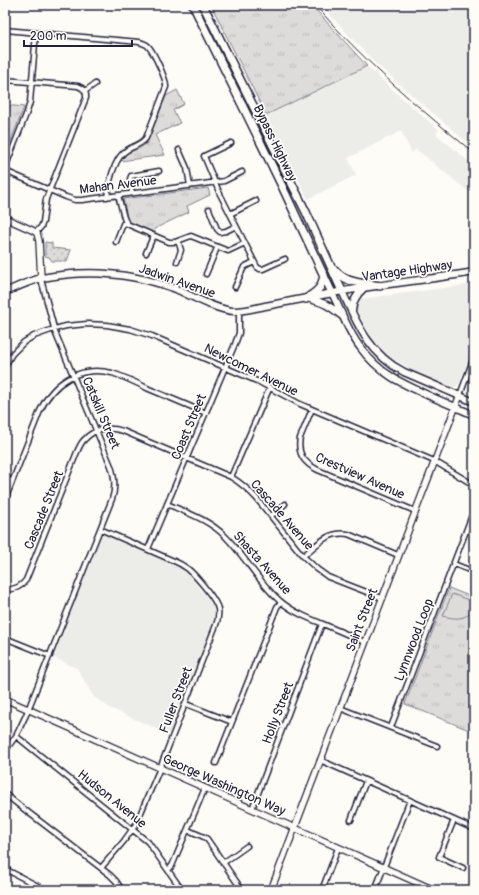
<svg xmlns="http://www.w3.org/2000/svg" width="479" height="895" font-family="Pangolin,sans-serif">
<defs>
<pattern id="grass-tufts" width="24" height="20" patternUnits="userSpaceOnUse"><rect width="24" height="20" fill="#dddcdb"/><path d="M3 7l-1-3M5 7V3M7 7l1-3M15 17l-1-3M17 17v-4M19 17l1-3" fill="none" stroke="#bdbcbd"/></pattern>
<pattern id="garden-dots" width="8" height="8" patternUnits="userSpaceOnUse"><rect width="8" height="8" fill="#dddcdb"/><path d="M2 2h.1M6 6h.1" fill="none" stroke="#bdbcbd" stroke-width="1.8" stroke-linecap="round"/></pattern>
</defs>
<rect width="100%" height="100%" fill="#fdfcf7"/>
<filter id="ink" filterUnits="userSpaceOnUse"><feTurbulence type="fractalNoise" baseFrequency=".025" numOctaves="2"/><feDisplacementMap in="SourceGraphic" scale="8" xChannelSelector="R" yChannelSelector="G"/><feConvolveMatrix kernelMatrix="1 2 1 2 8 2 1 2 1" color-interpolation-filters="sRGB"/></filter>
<g filter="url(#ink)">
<path fill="#ecece9" d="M322 5H474V148L413 96 374 62 342 28Z
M367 66 396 93 439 130 436 134 474 166V196L416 149 412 153 401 131 348 158 356 175 308 199 266 115Z
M474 284V348L468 365 464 371 459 384 456 387H451L417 373 388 356 373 339 366 328 354 305 355 301 361 299Z
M474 363V397L469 394 467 390Z
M102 534 171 563 183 570 192 579 211 602 214 611V622L170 735 108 707 93 696 77 668 52 657Z"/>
<path fill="url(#grass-tufts)" stroke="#807f8b" d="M211 5H312L325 20 367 66 266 115Z
M177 90 184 104 173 110 180 123 155 135 165 155 120 161 128 153 140 148 147 143 166 96Z
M5 105 24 107 5 156Z
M208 188 210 195 187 206 189 212 154 229 155 232H153L128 221 123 199Z
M449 588 474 598V732L405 704Z"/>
<path fill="url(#garden-dots)" stroke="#807f8b" d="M45 242 52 243V248L71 250 67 261H52L49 257 45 256Z"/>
<path fill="#dddcdb" stroke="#807f8b" d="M452 594 474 602C470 620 459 620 443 616Z"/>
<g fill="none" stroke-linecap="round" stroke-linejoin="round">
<defs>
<path id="street" d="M5 30 139 42C143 43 146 44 148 46 153 51 167 80 166 87L146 138C141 145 133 146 127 150 114 158 109 183 107 197
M5 80 78 86 82 88 85 91
M85 91 95 84
M231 143 204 156 219 192 257 267 260 269H263L285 259
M179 150 187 168 190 186
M5 168 27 112 30 102 36 33
M5 171 66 197 75 200H82L218 182 224 181 242 172
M132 193 130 179 131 176 159 171
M118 195 124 218 127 224 169 242H175L191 236 228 251 245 243
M209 209 217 229 220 232 226 231 236 226
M230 214 256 201
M36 232 41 227 43 222 46 199 86 98V95L85 91
M116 242 123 224 126 222
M146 253 152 239 155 236
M177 262 181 250 178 241
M206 274 217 248
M235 287 244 267 254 262
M5 366 12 354 24 342 34 336 51 330 66 326 87 324 107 325 130 329 152 336 259 382 300 404 434 461 474 485
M460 395 474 357
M312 409 300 438C297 454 304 463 318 470L415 511
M231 477 270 387
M5 478 12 481
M5 500 40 411C53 382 80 365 112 373 125 377 137 383 149 389 168 397 187 405 206 413
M167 504C188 513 209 520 225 536 245 556 259 583 280 601 293 612 308 618 323 624 337 630 351 636 365 642
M271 516 285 504
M100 529 174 561C179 563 184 566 188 569 196 576 216 599 218 609 219 615 218 620 216 625L160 768 136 824 124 841 101 868
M148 549 235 344 239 333V311
M303 556C318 544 328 531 348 534L398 555
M454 564 474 572
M5 589C14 590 21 587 26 580L77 452C79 448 81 442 85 439 95 428 110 427 123 431L231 477C241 483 249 490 257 499L303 556 317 569 328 577 382 598
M5 638 50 656
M186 704 232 722
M340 708 437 746
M391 727 474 510
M16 736 148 842 182 890
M5 751 16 736 26 715 112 499C116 488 115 478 111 466L55 332 41 279
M320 760 474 829
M216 763 277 607 281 602
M5 794 20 806 110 875 116 881 122 890
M252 809 322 624
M351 820 366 781
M454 820 439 857 463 868
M188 830 204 837 207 839 242 890
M223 863 247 846
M5 869 46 890
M168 870 172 866 205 788
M322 890 338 848
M375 890 410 800"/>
<path id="secondary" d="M5 218 32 230 37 233 39 241 41 279
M5 699 434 890
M271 890 460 395"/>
<path id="primary" d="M342 291C357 324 370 355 404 372L474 402
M5 292C17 287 29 281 42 278 87 269 133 273 176 289 191 296 219 311 235 311 245 311 255 308 265 306 288 302 311 297 333 293 380 284 427 280 474 272
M332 293C341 311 348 331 360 347 379 374 403 384 432 397 446 403 460 409 474 415
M310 299C325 303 330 306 342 316
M352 311C353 301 356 295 364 288"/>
<path id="highway" d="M193 5 282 186 332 293
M203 5 306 212 342 291
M335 270C348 285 363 282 380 286
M306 299C318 290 321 290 324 275"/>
</defs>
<use href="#street" stroke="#22223b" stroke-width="7"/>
<use href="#secondary" stroke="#22223b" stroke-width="8"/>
<use href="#primary" stroke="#22223b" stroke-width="9"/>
<use href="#highway" stroke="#22223b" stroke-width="10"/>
<use href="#street" stroke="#fdfcf7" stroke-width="4"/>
<use href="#secondary" stroke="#fdfcf7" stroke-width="5.5"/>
<use href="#primary" stroke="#fdfcf7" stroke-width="6"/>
<use href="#highway" stroke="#fdfcf7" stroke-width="7"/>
<path stroke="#22223b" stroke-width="1" d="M315 5C363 60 417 107 474 153"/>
</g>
</g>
<g text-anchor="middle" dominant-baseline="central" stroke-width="3.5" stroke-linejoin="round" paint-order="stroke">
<g font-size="13" fill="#22223b" stroke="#fdfcf7">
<text transform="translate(275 143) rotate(64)">Bypass Highway</text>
<text transform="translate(118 185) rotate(-7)">Mahan Avenue</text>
<text transform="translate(407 271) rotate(-8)">Vantage Highway</text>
<text transform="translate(177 281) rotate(19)">Jadwin Avenue</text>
<text transform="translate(251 370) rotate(26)">Newcomer Avenue</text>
<text transform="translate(101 413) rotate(67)">Catskill Street</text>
<text transform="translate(189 427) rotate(-67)">Coast Street</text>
<text transform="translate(360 476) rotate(24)">Crestview Avenue</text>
<text transform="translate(44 510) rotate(-68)">Cascade Street</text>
<text transform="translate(282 515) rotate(49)">Cascade Avenue</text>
<text transform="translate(262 563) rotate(48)">Shasta Avenue</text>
<text transform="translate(362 620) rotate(-69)">Saint Street</text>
<text transform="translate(414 640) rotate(-69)">Lynnwood Loop</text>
<text transform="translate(176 700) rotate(-69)">Fuller Street</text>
<text transform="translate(278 713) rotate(-69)">Holly Street</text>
<text transform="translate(224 785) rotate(24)">George Washington Way</text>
<text transform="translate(112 799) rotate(39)">Hudson Avenue</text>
</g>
</g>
<rect width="479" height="895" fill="none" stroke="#fdfcf7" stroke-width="20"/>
<rect x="10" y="10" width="459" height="875" fill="none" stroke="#22223b" stroke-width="1.5" filter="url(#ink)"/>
<path d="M24 40v6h108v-6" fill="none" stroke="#22223b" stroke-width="2"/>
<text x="30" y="40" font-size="12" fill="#22223b" stroke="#fdfcf7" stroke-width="3" paint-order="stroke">200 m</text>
</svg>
